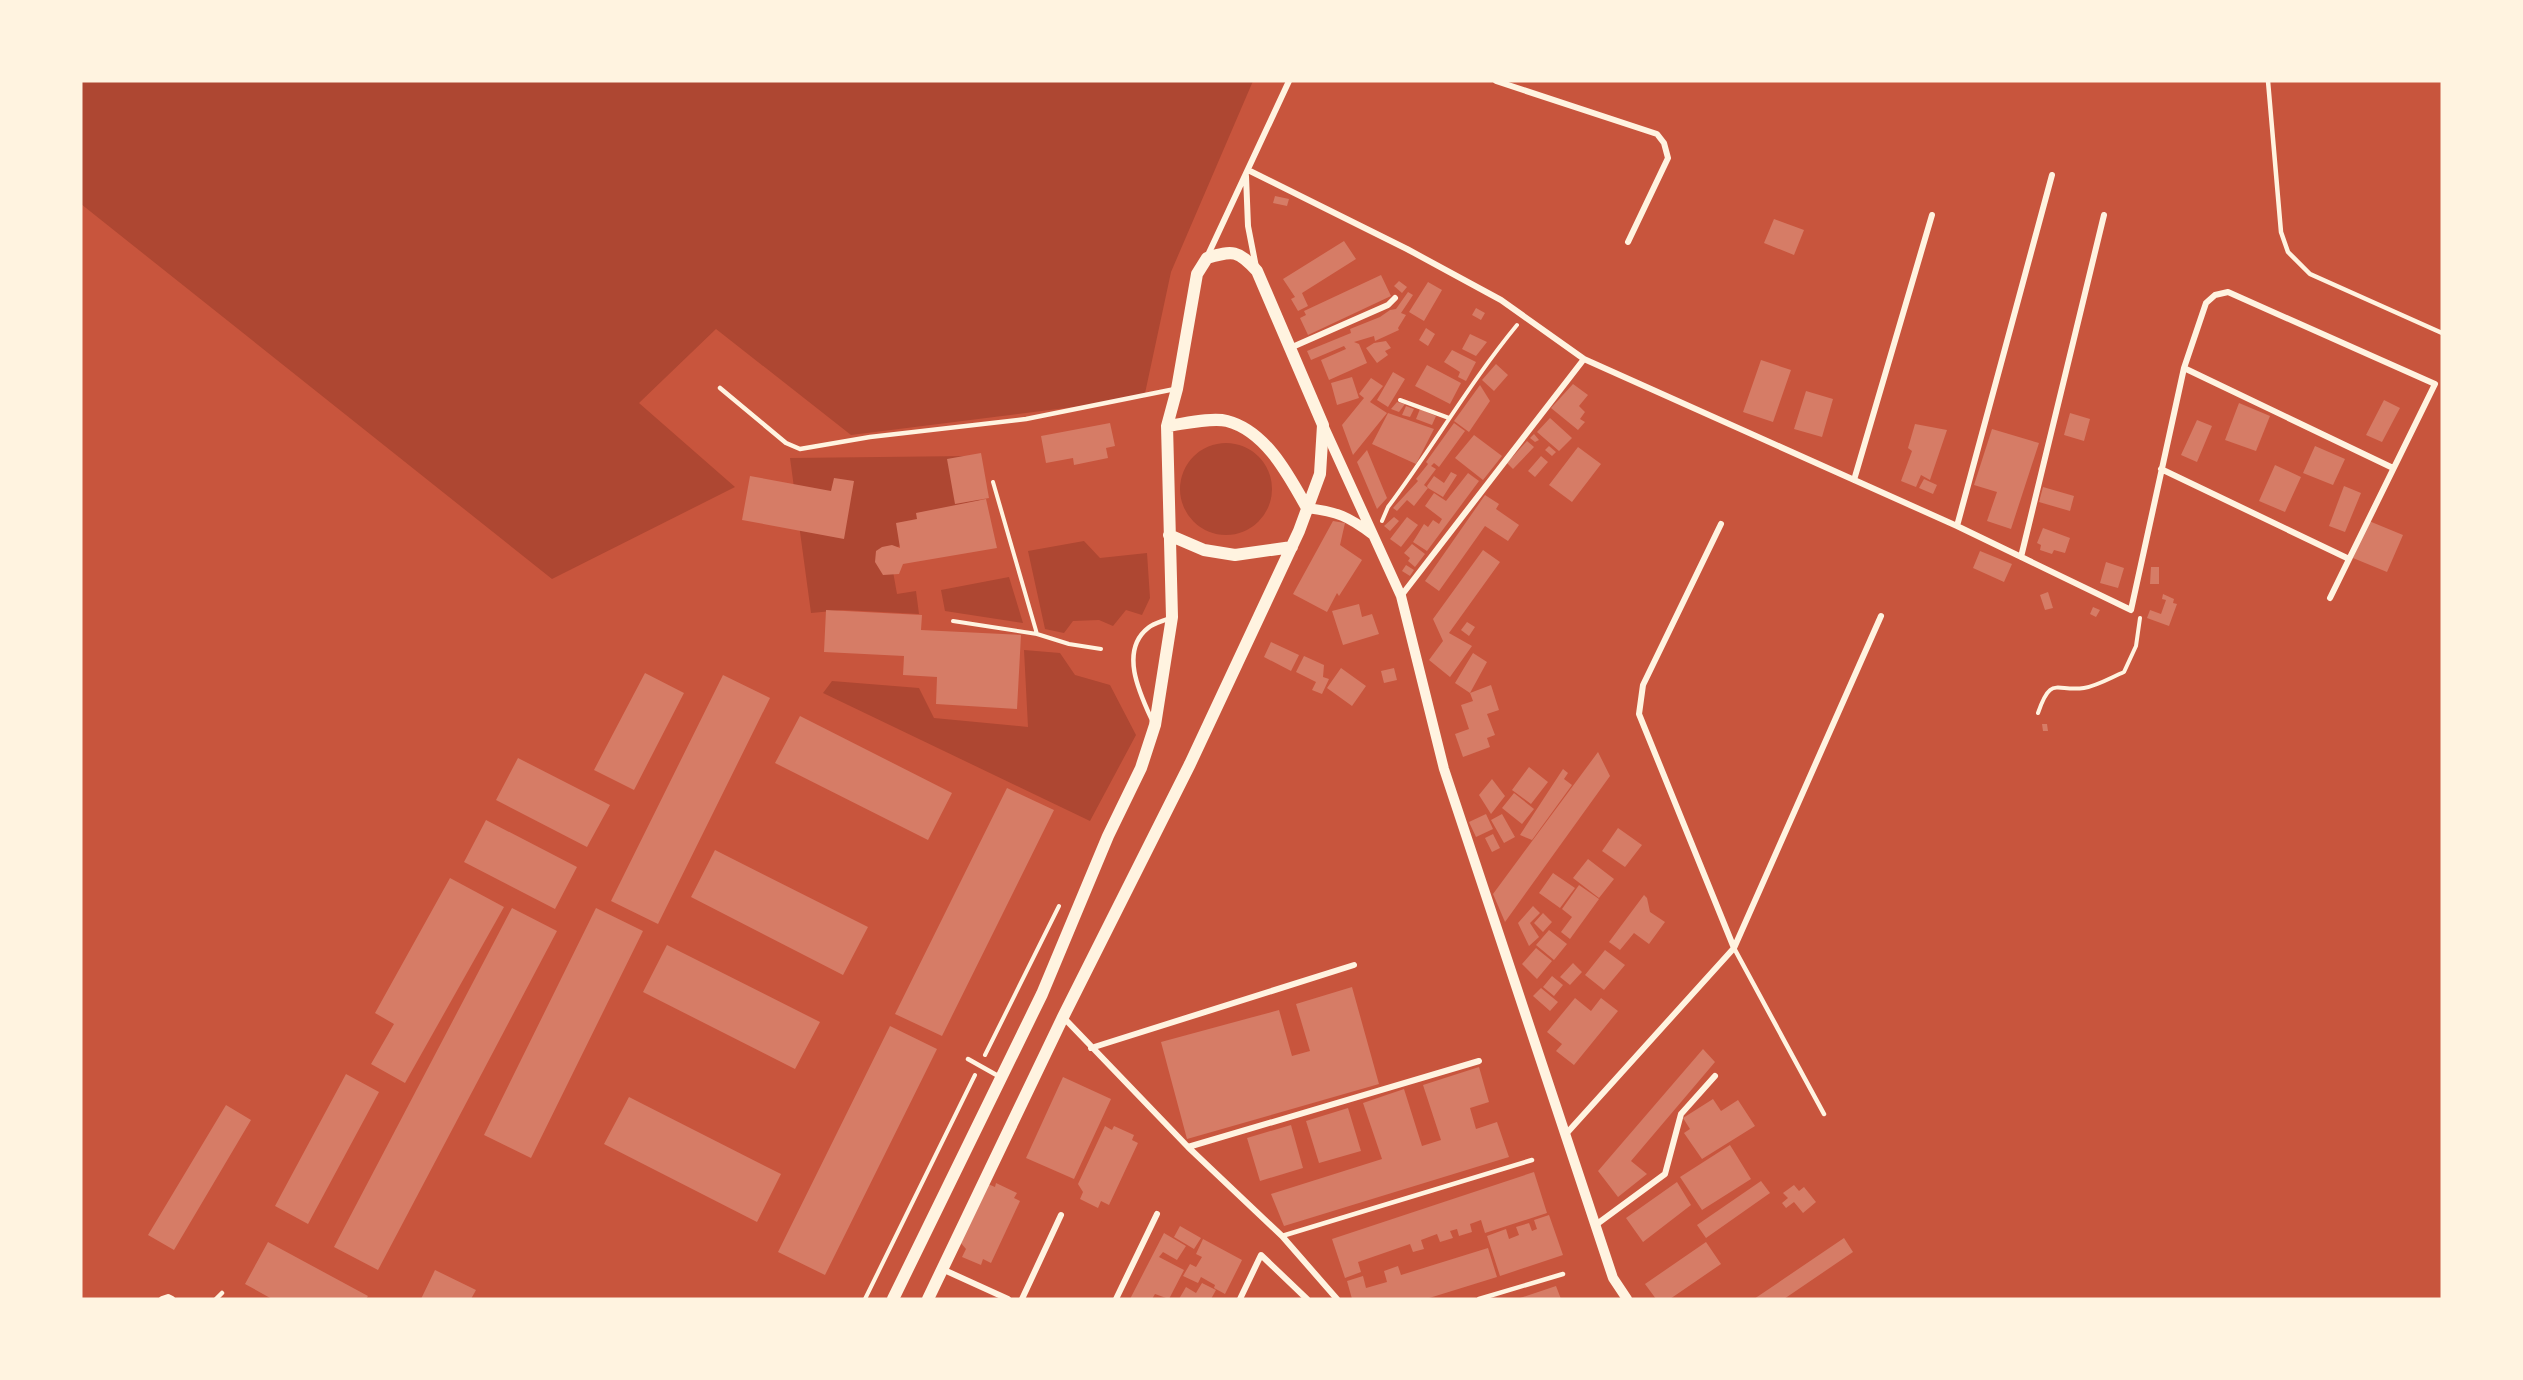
<svg xmlns="http://www.w3.org/2000/svg" width="2523" height="1380" font-family="Mulish,sans-serif">
<rect width="100%" height="100%" fill="#c8553d"/>
<path fill="#ae4732" d="M81 81H1253L1171 272 1144 398 851 435 716 329 639 403 735 487 552 579 81 204Z
M1180 489a46 46 0 1 1 92 0a46 46 0 1 1-92 0Z
M970 456 982 512 909 544 889 549 897 594 916 591 919 614 843 610 811 613 790 458Z
M1084 541 1100 558 1147 553 1150 598 1142 615 1126 610 1113 626 1099 620 1073 621 1064 633 1045 629 1028 551Z
M1009 577 1023 623 945 611 941 590Z
M1024 650 1060 653 1075 675 1110 685 1136 735 1090 821 823 693 832 681 919 688 934 718 1028 727Z"/>
<path fill="#d67c66" d="M1275 196 1289 199 1287 206 1273 203Z
M1774 219 1804 230 1794 255 1764 243Z
M1344 241 1356 259 1302 293 1308 306 1298 311 1291 299 1295 297 1283 279Z
M1381 275 1391 296 1308 335 1300 318 1306 315 1304 311Z
M1399 281 1407 287 1402 293 1394 286Z
M1428 282 1442 290 1424 321 1409 312Z
M1408 292 1413 295 1401 313 1406 315 1398 328 1399 330 1375 341 1374 336 1354 342 1359 344 1367 363 1329 380 1321 360 1346 349 1344 346 1311 360 1307 351 1351 333 1350 329 1380 317 1390 310 1396 309Z
M1476 308 1485 313 1481 320 1472 315Z
M1426 328 1435 334 1428 346 1419 340Z
M1470 334 1487 342 1476 356 1462 349Z
M1386 341 1391 348 1385 351 1388 355 1377 363 1366 348 1374 343Z
M1452 350 1476 362 1466 381 1458 377 1460 372 1444 362Z
M1761 360 1791 370 1773 422 1743 412Z
M1496 364 1508 375 1494 391 1482 380Z
M1427 365 1461 383 1450 404 1415 386Z
M1393 372 1405 379 1388 407 1377 400Z
M1352 377 1359 398 1337 405 1331 383Z
M1371 378 1383 386 1370 402 1387 413 1353 455 1342 425 1364 398 1359 394Z
M1573 384 1588 395 1579 406 1585 412 1580 419 1585 422 1578 430 1551 408Z
M1480 385 1490 401 1469 432 1454 421Z
M1806 391 1833 399 1822 437 1794 429Z
M2384 400 2400 408 2382 442 2366 435Z
M1397 402 1405 404 1399 412 1391 409Z
M2239 403 2270 416 2256 451 2225 440Z
M1406 406 1414 409 1410 417 1402 415Z
M1420 409 1436 416 1432 425 1416 419Z
M1388 413 1434 429 1416 464 1372 444Z
M2070 413 2090 419 2084 441 2064 435Z
M1550 418 1572 438 1559 451 1537 432Z
M2197 420 2212 426 2197 462 2181 455Z
M1110 423 1115 446 1106 448 1108 458 1074 465 1073 458 1046 463 1041 436Z
M1454 423 1465 431 1439 467 1434 463 1431 466 1436 469 1424 485 1428 488 1414 506 1407 500 1397 511 1393 508 1418 481 1416 479 1428 464 1426 462Z
M1915 424 1947 430 1930 480 1921 475 1916 487 1901 481 1912 451 1908 448Z
M1992 429 2039 443 2011 529 1987 521 1997 492 1974 485Z
M1534 434 1539 440 1535 442 1530 438Z
M1474 435 1502 456 1483 480 1455 458Z
M1527 441 1534 447 1513 469 1507 463Z
M1549 446 1556 452 1552 456 1545 450Z
M2315 446 2345 459 2333 485 2303 473Z
M1578 447 1601 464 1572 502 1549 485Z
M1367 450 1387 498 1377 509 1357 462Z
M981 453 989 498 955 504 947 459Z
M1541 456 1548 462 1535 477 1528 471Z
M2275 465 2301 477 2285 512 2259 501Z
M1451 472 1457 475 1443 497 1428 488 1427 486 1434 476 1444 483Z
M1468 473 1479 481 1427 551 1413 542 1424 524 1428 527 1433 520 1439 524 1442 519 1425 506 1434 493 1446 501Z
M750 476 831 491 834 478 854 481 844 539 742 520Z
M1924 479 1937 485 1933 494 1919 488Z
M2344 486 2361 493 2345 532 2329 526Z
M2043 487 2074 496 2070 511 2039 502Z
M1485 495 1499 504 1496 509 1519 525 1508 541 1485 526 1439 591 1425 581Z
M986 499 997 548 903 564 899 574 883 575 875 562 876 551 882 547 892 545 900 548 896 523 917 519 916 513Z
M1394 517 1399 521 1390 531 1384 526Z
M1407 517 1418 525 1401 547 1390 539Z
M1333 521 1345 523 1340 545 1362 560 1339 596 1337 593 1327 612 1293 594Z
M2369 521 2403 535 2387 572 2353 558Z
M2043 528 2070 538 2065 553 2054 550 2052 554 2040 550 2041 545 2037 543Z
M1412 544 1425 554 1415 567 1408 561 1410 558 1404 553Z
M1483 550 1500 562 1449 633 1472 646 1450 677 1429 660 1443 641 1433 619Z
M1980 551 2012 564 2004 582 1973 568Z
M2106 562 2124 568 2118 588 2100 583Z
M1406 565 1414 570 1410 576 1402 571Z
M2151 567H2159V584H2150Z
M2048 592 2053 608 2045 610 2040 595Z
M2163 594 2174 599 2173 603 2177 604 2169 626 2147 618 2150 610 2161 614 2166 600 2162 599Z
M1359 604 1362 617 1372 614 1379 634 1343 645 1332 611Z
M2093 607 2100 610 2096 617 2090 614Z
M826 610 922 615 921 630 1021 635 1017 709 936 704 937 677 903 675 904 656 824 652Z
M1467 622 1475 627 1469 636 1461 630Z
M1271 642 1299 655 1291 671 1264 657Z
M1473 653 1487 662 1470 693 1455 683Z
M1304 656 1324 665 1323 677 1329 679 1322 694 1312 690 1316 682 1296 672Z
M1341 668 1366 686 1352 706 1327 688Z
M1394 668 1397 680 1384 683 1381 671Z
M645 673 684 693 634 790 594 770Z
M723 675 770 698 658 924 611 901Z
M1491 685 1499 710 1487 714 1495 735 1487 738 1490 747 1463 757 1455 734 1469 729 1461 705 1473 701 1470 693Z
M800 716 952 793 928 840 775 763Z
M2042 724H2047L2048 731H2043Z
M1598 752 1610 776 1505 922 1493 894Z
M518 758 610 805 587 847 496 800Z
M1529 767 1548 782 1531 804 1512 790Z
M1563 769 1568 773 1564 779 1572 785 1532 840 1520 835Z
M1492 779 1505 796 1491 814 1479 795Z
M1007 788 1054 810 942 1036 895 1014Z
M1514 793 1534 809 1522 824 1502 808Z
M1486 814 1493 829 1476 837 1469 822Z
M1502 814 1515 837 1504 843 1491 820Z
M486 820 577 867 555 909 464 862Z
M1618 828 1642 845 1625 867 1602 851Z
M1493 834 1500 848 1492 852 1485 838Z
M715 850 868 927 843 975 691 897Z
M1588 859 1614 879 1599 898 1573 878Z
M1553 873 1575 888 1560 908 1539 893Z
M450 878 504 907 405 1083 371 1064 394 1024 375 1013Z
M1579 885 1599 899 1570 939 1561 932 1572 917 1562 909Z
M1644 895 1647 898 1650 912 1665 922 1649 944 1634 933 1620 950 1609 942Z
M1533 906 1540 913 1530 923 1539 937 1529 946 1518 923Z
M512 908 557 931 378 1270 334 1247Z
M596 908 643 931 531 1158 484 1135Z
M1543 913 1552 922 1543 932 1534 923Z
M1549 930 1567 944 1554 960 1536 945Z
M667 945 820 1022 795 1069 643 992Z
M1536 948 1552 961 1537 979 1522 964Z
M1605 950 1625 965 1604 990 1585 975Z
M1573 963 1582 972 1570 985 1560 977Z
M1552 976 1563 985 1554 996 1543 987Z
M1352 987 1379 1084 1187 1139 1161 1042 1279 1010 1292 1056 1310 1051 1296 1004Z
M1541 988 1558 1002 1550 1011 1533 996Z
M1575 998 1591 1011 1601 998 1618 1011 1574 1065 1556 1051 1562 1044 1547 1032Z
M890 1026 937 1049 825 1275 778 1252Z
M1703 1049 1715 1062 1631 1161 1647 1174 1618 1197 1598 1171Z
M1479 1067 1489 1102 1470 1108 1476 1129 1497 1122 1509 1157 1284 1226 1271 1194 1382 1159 1363 1103 1404 1089 1422 1146 1441 1140 1423 1085Z
M346 1074 379 1092 308 1224 275 1206Z
M1063 1077 1111 1099 1074 1179 1026 1158Z
M629 1097 781 1174 757 1222 604 1144Z
M1713 1099 1721 1111 1738 1100 1755 1126 1702 1159 1684 1133 1690 1129 1683 1118Z
M226 1105 251 1120 174 1250 148 1235Z
M1348 1108 1361 1151 1319 1163 1306 1121Z
M1291 1125 1303 1168 1260 1181 1247 1138Z
M1105 1126 1112 1130 1114 1126 1134 1135 1132 1140 1138 1143 1109 1205 1101 1201 1098 1208 1080 1199 1083 1192 1078 1184Z
M1730 1145 1751 1179 1702 1210 1680 1177Z
M1534 1172 1547 1213 1485 1233 1481 1220 1470 1224 1472 1232 1459 1236 1457 1229 1450 1231 1453 1238 1440 1242 1437 1234 1421 1240 1424 1249 1413 1252 1410 1244 1358 1262 1361 1272 1345 1278 1332 1239Z
M1761 1181 1770 1193 1706 1238 1697 1225Z
M1677 1182 1691 1205 1643 1242 1626 1218Z
M996 1183 1017 1193 1014 1198 1020 1201 991 1263 983 1259 981 1265 962 1257 966 1249 960 1242 988 1184 995 1187Z
M1794 1185 1799 1191 1804 1187 1816 1202 1803 1213 1794 1202 1786 1208 1782 1203 1788 1198 1783 1193Z
M1549 1215 1563 1255 1500 1276 1487 1236 1506 1229 1509 1239 1519 1235 1516 1227 1529 1223 1532 1231 1537 1229 1534 1220Z
M1180 1226 1201 1238 1194 1249 1174 1237Z
M1164 1233 1186 1246 1177 1260 1163 1252 1159 1257 1184 1270 1169 1299 1155 1294 1152 1299H1130Z
M1844 1238 1853 1252 1784 1299H1754Z
M1203 1239 1242 1260 1225 1294 1214 1288 1215 1285 1201 1277 1198 1283 1183 1276 1190 1264 1196 1267 1202 1257 1196 1254Z
M268 1242 368 1296 366 1299H272L245 1284Z
M1706 1242 1721 1264 1670 1299H1656L1645 1284Z
M1488 1248 1497 1277 1426 1299H1352L1347 1281 1363 1276 1366 1288 1387 1282 1384 1271 1398 1266 1401 1275Z
M435 1270 476 1290 471 1299H421Z
M1202 1283 1216 1290 1211 1299H1179L1186 1287 1196 1293Z
M1556 1286 1561 1299H1517Z"/>
<g fill="none" stroke-linecap="round" stroke-linejoin="round">
<path stroke="#fff3e0" stroke-width="4" d="M1400 400 1449 418
M993 482 1037 634
M1382 521 1388 507C1433 447 1470 382 1517 325
M953 621 1037 634 1069 644 1101 649
M2038 713C2051 675 2056 692 2084 688 2097 686 2112 677 2124 672L2136 646 2140 618
M985 1055 1059 906
M865 1299 975 1075"/>
<path stroke="#fff3e0" stroke-width="4.5" d="M2268 81 2281 232 2288 252 2310 274 2442 333
M720 388 786 443 800 449 870 437 1026 419 1175 389
M1152 720C1140 694 1119 651 1148 628 1154 623 1164 621 1170 618
M1734 948 1824 1114
M968 1059 1000 1077
M1282 1236 1532 1160
M216 1299 222 1293
M1479 1299 1563 1274"/>
<path stroke="#fff3e0" stroke-width="6" d="M1496 81 1657 134 1664 143 1668 158 1628 242
M1248 170 1407 249 1501 300 1584 359 1957 526 2131 610 2184 368 2206 303 2215 295 2228 292 2435 384 2330 598
M1246 176 1248 226 1256 267
M1207 257 1289 81
M1290 348 1388 305 1395 298
M2184 368 2393 468
M2161 469 2347 558
M1854 480 1932 215
M1721 524 1643 685 1639 714 1734 948
M1957 526 2052 175
M2021 557 2104 215
M1401 596 1584 359
M1064 1018 1188 1147 1282 1236 1337 1299
M1091 1048 1354 965
M1566 1134 1734 948 1881 616
M1188 1147 1479 1061
M1597 1224 1665 1174 1681 1114 1715 1076
M942 1269 1008 1299
M162 1299 168 1297 172 1299
M1022 1299 1061 1215
M1116 1299 1157 1214
M1240 1299 1261 1255 1307 1299"/>
<path stroke="#fff3e0" stroke-width="10" d="M1323 425 1401 596 1444 769 1613 1278 1627 1299
M1307 508C1338 512 1348 516 1373 535"/>
<path stroke="#fff3e0" stroke-width="12" d="M1167 426C1183 424 1212 417 1227 421 1266 431 1289 476 1307 508
M1169 535 1204 550 1235 555 1292 547
M893 1299 1042 994 1108 836 1141 768 1155 725 1172 617 1167 426 1177 389 1197 274 1207 258C1233 250 1238 250 1257 271L1323 425 1320 474 1299 531 1190 764 1063 1017 928 1299"/>
</g>
<rect width="2523" height="1380" fill="none" stroke="#fff3e0" stroke-width="165"/>
</svg>
